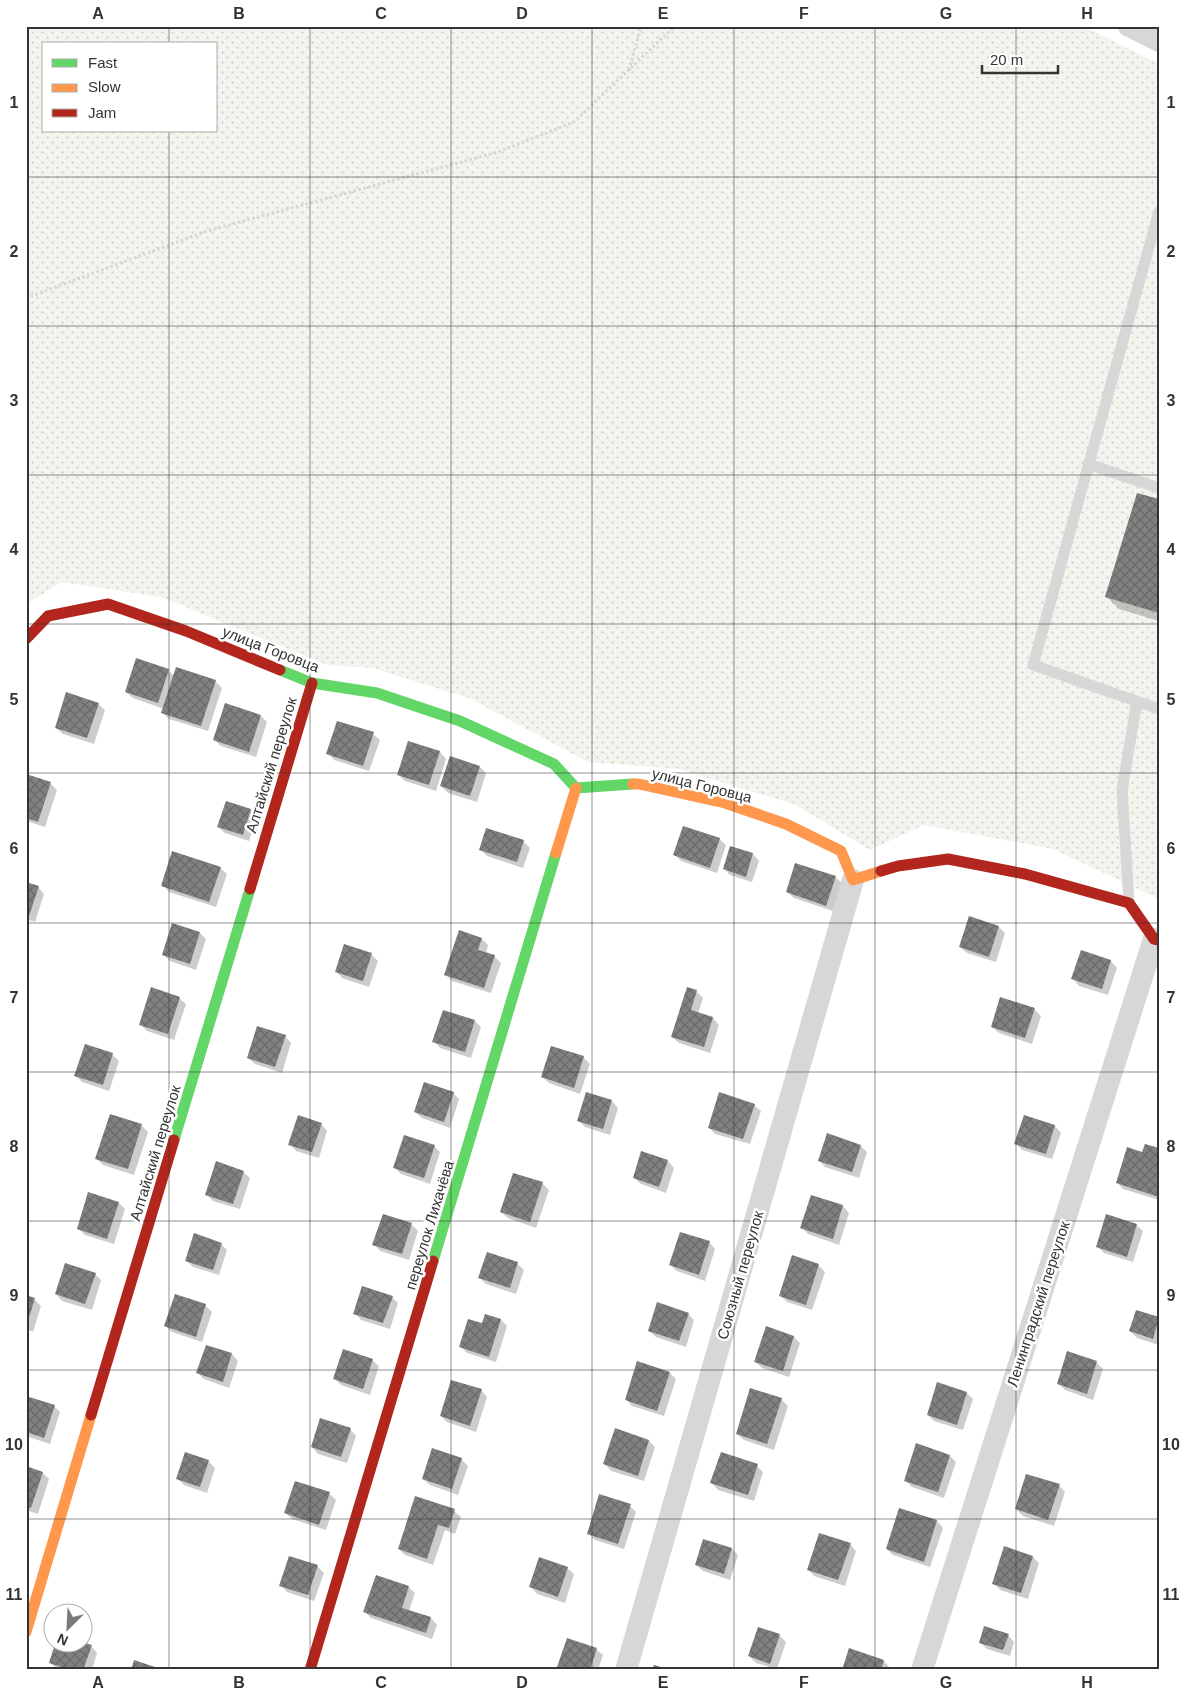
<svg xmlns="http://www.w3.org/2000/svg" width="1185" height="1696" font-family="Helvetica,sans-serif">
<defs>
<pattern id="grass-dots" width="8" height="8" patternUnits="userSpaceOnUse" patternTransform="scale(1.25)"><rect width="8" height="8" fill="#f1f5ed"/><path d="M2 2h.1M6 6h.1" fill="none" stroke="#cfd2cc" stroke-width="1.8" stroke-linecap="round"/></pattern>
<pattern id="building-cross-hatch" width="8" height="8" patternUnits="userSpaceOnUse" patternTransform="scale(1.25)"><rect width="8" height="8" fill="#818181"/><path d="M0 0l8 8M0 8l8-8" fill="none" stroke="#6a6a6a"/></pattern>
</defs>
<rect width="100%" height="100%" fill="#fff"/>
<path fill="url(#grass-dots)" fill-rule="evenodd" d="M26 26H1083L1159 64V899L1053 849 924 825 870 850 796 805 679 769 588 762 471 699 373 668 327 665 161 597 62 582 26 604ZM44 44H216V131H44Z"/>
<path fill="#0003" d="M1159 501V621L1119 609 1106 596Z
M168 670 174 676 215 681 222 688 208 731 169 719 163 713 164 709 133 698 126 692Z
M98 704 105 710 94 744 63 734 56 728Z
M261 716 267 722 256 757 221 746 214 740Z
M373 734 380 740 369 771 334 760 328 753Z
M409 742 440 752 446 759 436 791 405 781 398 774Z
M480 767 486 773 477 802 448 793 441 786Z
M26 775 51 784 57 790 45 827 26 821Z
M250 810 257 817 249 841 225 833 218 827Z
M719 839 726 845 717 873 681 861 675 855Z
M523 841 530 848 523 868 487 856 481 850Z
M731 847 753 854 759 861 752 882 730 875 724 869Z
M220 868 227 874 216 907 169 892 163 885Z
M835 877 842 883 833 911 794 898 787 892Z
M26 884 38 887 44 894 35 922 26 919Z
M999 927 1005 933 996 962 967 953 960 947Z
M200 933 206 939 196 970 170 961 163 954Z
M482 939 488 945 486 954 494 956 501 963 491 993 452 981 446 975Z
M371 954 378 961 369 987 342 978 336 971Z
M26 956 29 959 26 969Z
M1111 961 1117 968 1108 995 1079 986 1073 979Z
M696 991 703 998 698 1014 713 1018 719 1025 710 1053 679 1043 672 1037Z
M179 998 186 1004 174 1040 147 1031 140 1024Z
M1034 1009 1041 1016 1032 1044 999 1033 992 1027Z
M475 1021 481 1027 471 1058 440 1048 434 1041Z
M285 1036 291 1043 282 1073 255 1064 248 1058Z
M552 1047 584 1058 590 1064 580 1094 549 1083 542 1077Z
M112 1054 119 1061 109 1091 82 1082 76 1076Z
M453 1093 459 1099 450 1128 422 1118 415 1112Z
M612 1101 618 1108 610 1135 585 1127 578 1120Z
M754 1105 761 1111 750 1144 715 1134 709 1127Z
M1025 1116 1055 1126 1061 1133 1052 1159 1022 1150 1016 1143Z
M321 1124 327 1131 319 1158 296 1151 290 1144Z
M141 1125 148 1132 134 1175 103 1165 96 1158Z
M434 1146 440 1152 430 1184 401 1174 395 1168Z
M861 1146 867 1152 859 1178 825 1167 819 1160Z
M1159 1149V1200L1123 1189 1117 1182 1143 1154Z
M668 1161 674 1168 666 1193 641 1184 634 1178Z
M243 1172 250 1178 240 1209 213 1201 206 1194Z
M542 1183 549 1190 536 1228 508 1218 501 1212Z
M812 1196 843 1206 849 1213 839 1245 808 1234 802 1228Z
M119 1203 125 1209 114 1244 85 1235 78 1228Z
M384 1215 412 1225 418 1231 409 1260 380 1251 374 1244Z
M1136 1225 1143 1231 1133 1262 1104 1253 1097 1246Z
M709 1242 715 1249 705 1281 677 1271 670 1265Z
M221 1244 227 1250 219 1275 193 1267 186 1260Z
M517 1263 524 1270 516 1294 486 1284 480 1278Z
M818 1265 825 1272 812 1310 787 1302 780 1295Z
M95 1274 101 1280 92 1310 62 1301 56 1294Z
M175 1296 206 1306 212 1312 202 1342 172 1332 165 1326Z
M26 1297 34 1299 41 1306 33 1332 26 1329Z
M392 1297 398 1303 390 1329 361 1320 355 1313Z
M1137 1312 1159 1319V1345L1137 1338 1130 1331Z
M688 1314 694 1320 686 1347 656 1337 649 1331Z
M501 1320 507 1326 496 1362 467 1353 461 1347Z
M767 1328 794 1337 800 1343 789 1377 762 1368 756 1362Z
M1068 1353 1097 1363 1103 1369 1093 1400 1065 1390 1058 1383Z
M232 1354 238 1361 229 1388 204 1379 198 1373Z
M372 1360 379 1366 370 1395 341 1385 335 1379Z
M670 1373 676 1379 664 1416 632 1406 626 1399Z
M481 1390 487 1397 476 1432 447 1422 441 1416Z
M751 1390 782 1400 788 1406 774 1450 744 1440 737 1434Z
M967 1393 973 1399 963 1430 934 1421 928 1415Z
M26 1397 54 1406 60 1412 50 1444 26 1436Z
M350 1429 356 1436 347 1463 318 1454 312 1447Z
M616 1430 649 1441 655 1447 644 1481 611 1471 605 1464Z
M950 1456 956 1462 944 1498 912 1487 906 1481Z
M461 1459 468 1466 458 1495 430 1485 423 1479Z
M208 1461 215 1468 207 1493 184 1485 178 1479Z
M757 1466 763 1472 754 1501 718 1490 712 1483Z
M26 1468 43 1473 49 1479 38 1514 26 1510Z
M1059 1485 1065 1492 1054 1526 1023 1516 1016 1509Z
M329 1493 336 1500 326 1530 292 1519 286 1513Z
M630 1506 636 1512 624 1549 595 1540 588 1533Z
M900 1509 937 1521 943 1528 930 1567 893 1555 887 1549Z
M454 1511 461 1517 455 1534 445 1530 433 1565 405 1555 399 1549Z
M850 1544 856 1551 845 1586 814 1576 808 1569Z
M1005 1548 1033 1557 1039 1563 1028 1599 1000 1590 994 1583Z
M732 1549 738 1555 730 1580 703 1571 696 1565Z
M317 1566 324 1573 314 1601 287 1592 281 1585Z
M567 1568 574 1574 565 1603 537 1594 531 1587Z
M408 1587 415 1593 409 1611 431 1618 437 1625 432 1639 371 1618 365 1612Z
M779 1635 786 1642 777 1669 756 1663 749 1656Z
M1008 1635 1014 1642 1010 1656 987 1649 980 1642Z
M56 1644H82L91 1646 97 1653 92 1670 57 1669 50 1662Z
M596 1649 603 1655 598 1670H558Z
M849 1650 884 1661 890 1668V1670H843Z"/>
<path fill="url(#building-cross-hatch)" d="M1137 493 1159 499V613L1105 597Z
M136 658 169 669 158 703 125 692Z
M176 667 216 680 201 726 161 713Z
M66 692 99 703 87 738 55 728Z
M225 703 261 715 249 752 213 740Z
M337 721 374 732 363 766 326 754Z
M408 741 440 751 429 785 397 775Z
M450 756 480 766 470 796 440 786Z
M26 774 51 782 38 822 26 818Z
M226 801 251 809 243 835 217 827Z
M683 826 720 838 710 868 673 855Z
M486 828 524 840 517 862 479 850Z
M730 846 753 853 746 877 723 869Z
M172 851 221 867 209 902 161 886Z
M795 863 836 876 826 906 786 892Z
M26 882 39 886 29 916 26 915Z
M969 916 999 926 989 957 959 947Z
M172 923 200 932 190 964 162 955Z
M459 930 482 938 478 950 495 955 484 988 444 975Z
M344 944 372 953 363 981 335 972Z
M1081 950 1111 960 1102 989 1071 979Z
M151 987 180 997 168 1034 139 1025Z
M687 987 697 990 691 1010 713 1017 704 1047 671 1037Z
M1000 997 1035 1008 1025 1038 991 1027Z
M443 1010 475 1020 465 1052 432 1042Z
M257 1026 286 1035 275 1067 247 1058Z
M85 1044 113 1053 103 1085 74 1076Z
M551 1046 584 1056 574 1088 541 1077Z
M424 1082 454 1092 444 1122 414 1112Z
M586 1092 612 1100 603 1129 577 1121Z
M719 1092 755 1104 743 1139 708 1128Z
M110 1114 142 1124 128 1169 95 1159Z
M298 1115 322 1123 312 1152 288 1145Z
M1024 1115 1055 1125 1046 1154 1014 1144Z
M827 1133 861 1145 852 1172 818 1161Z
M404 1135 435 1145 424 1178 393 1168Z
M1145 1144 1159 1148V1197L1116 1183 1127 1147 1142 1152Z
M641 1151 668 1160 659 1187 633 1178Z
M216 1161 244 1171 233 1204 205 1195Z
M513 1173 543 1182 530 1222 500 1212Z
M88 1192 119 1202 107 1239 77 1229Z
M811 1195 843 1205 833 1239 800 1228Z
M383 1214 412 1223 402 1254 372 1245Z
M1106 1214 1137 1224 1127 1257 1096 1247Z
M680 1232 710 1241 699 1275 669 1265Z
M194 1233 222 1243 213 1270 185 1261Z
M487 1252 518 1262 510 1288 478 1278Z
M792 1255 819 1264 806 1305 779 1296Z
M65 1263 96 1273 85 1304 55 1294Z
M362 1286 393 1296 383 1323 353 1314Z
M175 1294 206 1304 196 1337 164 1326Z
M26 1295 35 1298 27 1324H26Z
M657 1302 689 1313 679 1341 648 1331Z
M1136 1310 1159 1317 1153 1339 1129 1331Z
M485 1314 501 1319 489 1357 459 1347 468 1319 482 1323Z
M766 1326 794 1336 783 1371 754 1362Z
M206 1345 232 1353 223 1382 196 1373Z
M343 1349 373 1359 363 1389 333 1379Z
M1067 1351 1097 1361 1087 1394 1057 1384Z
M637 1361 670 1372 657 1411 625 1400Z
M451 1380 482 1389 470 1426 440 1416Z
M937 1382 967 1392 957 1425 927 1415Z
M750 1388 782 1398 767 1444 736 1434Z
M26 1396 55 1405 44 1438 26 1432Z
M320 1418 351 1428 341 1457 311 1447Z
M615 1428 649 1440 638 1476 603 1464Z
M916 1443 950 1455 938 1492 904 1481Z
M432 1448 462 1458 452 1489 422 1479Z
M185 1452 209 1460 200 1487 176 1479Z
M721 1452 758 1464 748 1495 710 1483Z
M26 1466 43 1472 31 1508 26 1507Z
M1026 1474 1060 1484 1048 1520 1015 1509Z
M295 1481 330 1492 319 1525 284 1513Z
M599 1494 631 1504 618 1544 587 1534Z
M415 1496 455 1509 449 1528 438 1525 427 1559 398 1549Z
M899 1508 937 1520 924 1562 886 1549Z
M819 1533 851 1543 838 1580 807 1570Z
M703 1539 732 1548 724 1574 695 1565Z
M1004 1546 1033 1556 1021 1593 992 1584Z
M289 1556 318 1565 308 1595 279 1586Z
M539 1557 568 1567 558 1597 529 1587Z
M376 1575 409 1586 402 1608 431 1617 426 1633 363 1612Z
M984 1626 1009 1634 1003 1650 979 1643Z
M758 1627 780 1634 770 1664 748 1656Z
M567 1638 597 1648 590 1670H556Z
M82 1642 92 1645 83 1670H70L49 1663 55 1644H82Z
M849 1648 884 1660 881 1670H842Z
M134 1660 161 1669V1670H131Z
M654 1665 668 1669V1670H652Z"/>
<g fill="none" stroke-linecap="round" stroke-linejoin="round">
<path stroke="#d6d6d6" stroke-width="3" stroke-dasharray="2.5 2.5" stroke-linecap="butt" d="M629 70 641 26
M26 298 207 231 498 152 574 122 675 26"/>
<path stroke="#d7d7d7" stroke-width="11" d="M1159 211 1033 665 1159 709
M1088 464 1159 488
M1129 903 1122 790 1137 701"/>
<path stroke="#d7d7d7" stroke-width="22" d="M1129 26 1159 41
M626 1670 853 880
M922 1670 1154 939"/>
<path stroke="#63d668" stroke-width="11" d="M280 670 312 683 377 693 460 721 554 764 576 788 633 784
M174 1140 250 889
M433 1261 556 853"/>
<path stroke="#ff974d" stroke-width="11" d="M633 784H639L725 803 786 824 841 851 853 880 881 871
M556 853 576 788
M26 1632 91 1415"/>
<path stroke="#b3261e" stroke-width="11" d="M26 639 48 616 108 604 186 631 280 670
M881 871 898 866 948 859 1025 874 1129 903 1154 939 1159 940
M250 889 312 683
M91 1415 174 1140
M310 1670 433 1261"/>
</g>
<path fill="none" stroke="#333" stroke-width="1" stroke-opacity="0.55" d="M169 26V44M310 26V1670M451 26V1670M592 26V1670M734 26V1670M875 26V1670M1016 26V1670M169 131V1670M26 177H1159M26 326H1159M26 475H1159M26 624H1159M26 773H1159M26 923H1159M26 1072H1159M26 1221H1159M26 1370H1159M26 1519H1159"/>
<g text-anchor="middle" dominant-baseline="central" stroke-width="5" stroke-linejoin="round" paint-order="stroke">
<g font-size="15" fill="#333" stroke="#fff">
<text transform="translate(271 649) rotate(21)">улица Горовца</text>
<text transform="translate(271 765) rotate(-73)">Алтайский переулок</text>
<text transform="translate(702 785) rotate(14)">улица Горовца</text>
<text transform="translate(155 1153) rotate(-73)">Алтайский переулок</text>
<text transform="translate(429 1225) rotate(-73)">переулок Лихачёва</text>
<text transform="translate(740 1275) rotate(-74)">Союзный переулок</text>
<text transform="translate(1038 1304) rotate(-72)">Ленинградский переулок</text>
</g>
</g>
<rect width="1185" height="1696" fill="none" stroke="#ffffff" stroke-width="55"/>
<rect x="42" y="42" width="175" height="90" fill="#ffffff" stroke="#adadad"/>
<rect x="52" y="59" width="25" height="8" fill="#63d668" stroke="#adadad"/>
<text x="88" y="68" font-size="15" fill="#333333">Fast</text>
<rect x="52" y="84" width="25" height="8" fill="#ff974d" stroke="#adadad"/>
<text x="88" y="92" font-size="15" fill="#333333">Slow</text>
<rect x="52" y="109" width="25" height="8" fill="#b3261e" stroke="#adadad"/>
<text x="88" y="118" font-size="15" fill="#333333">Jam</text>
<g transform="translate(68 1628) rotate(204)"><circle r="24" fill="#ffffff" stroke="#adadad"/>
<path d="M0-4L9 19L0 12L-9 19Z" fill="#7a7a7a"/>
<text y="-8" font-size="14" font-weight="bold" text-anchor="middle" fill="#333333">N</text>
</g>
<path d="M982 65v8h76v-8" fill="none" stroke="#333333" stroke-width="2.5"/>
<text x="990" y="65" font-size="15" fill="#333333" stroke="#ffffff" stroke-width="4" paint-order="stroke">20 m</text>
<rect x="28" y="28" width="1130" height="1640" fill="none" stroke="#333" stroke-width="2"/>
<g font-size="16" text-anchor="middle" font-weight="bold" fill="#333">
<text x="98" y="19">A</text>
<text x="239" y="19">B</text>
<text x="381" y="19">C</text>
<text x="522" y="19">D</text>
<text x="663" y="19">E</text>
<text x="804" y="19">F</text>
<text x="946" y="19">G</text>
<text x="1087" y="19">H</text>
<text x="14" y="108">1</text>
<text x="1171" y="108">1</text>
<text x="14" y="257">2</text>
<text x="1171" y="257">2</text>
<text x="14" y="406">3</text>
<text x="1171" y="406">3</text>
<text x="14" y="555">4</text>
<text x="1171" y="555">4</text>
<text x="14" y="705">5</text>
<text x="1171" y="705">5</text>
<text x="14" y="854">6</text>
<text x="1171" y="854">6</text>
<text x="14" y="1003">7</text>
<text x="1171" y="1003">7</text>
<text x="14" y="1152">8</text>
<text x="1171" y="1152">8</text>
<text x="14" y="1301">9</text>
<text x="1171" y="1301">9</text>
<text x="14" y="1450">10</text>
<text x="1171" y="1450">10</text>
<text x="14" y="1600">11</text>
<text x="1171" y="1600">11</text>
<text x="98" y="1688">A</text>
<text x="239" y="1688">B</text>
<text x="381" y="1688">C</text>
<text x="522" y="1688">D</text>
<text x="663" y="1688">E</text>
<text x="804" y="1688">F</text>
<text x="946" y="1688">G</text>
<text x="1087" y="1688">H</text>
</g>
</svg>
